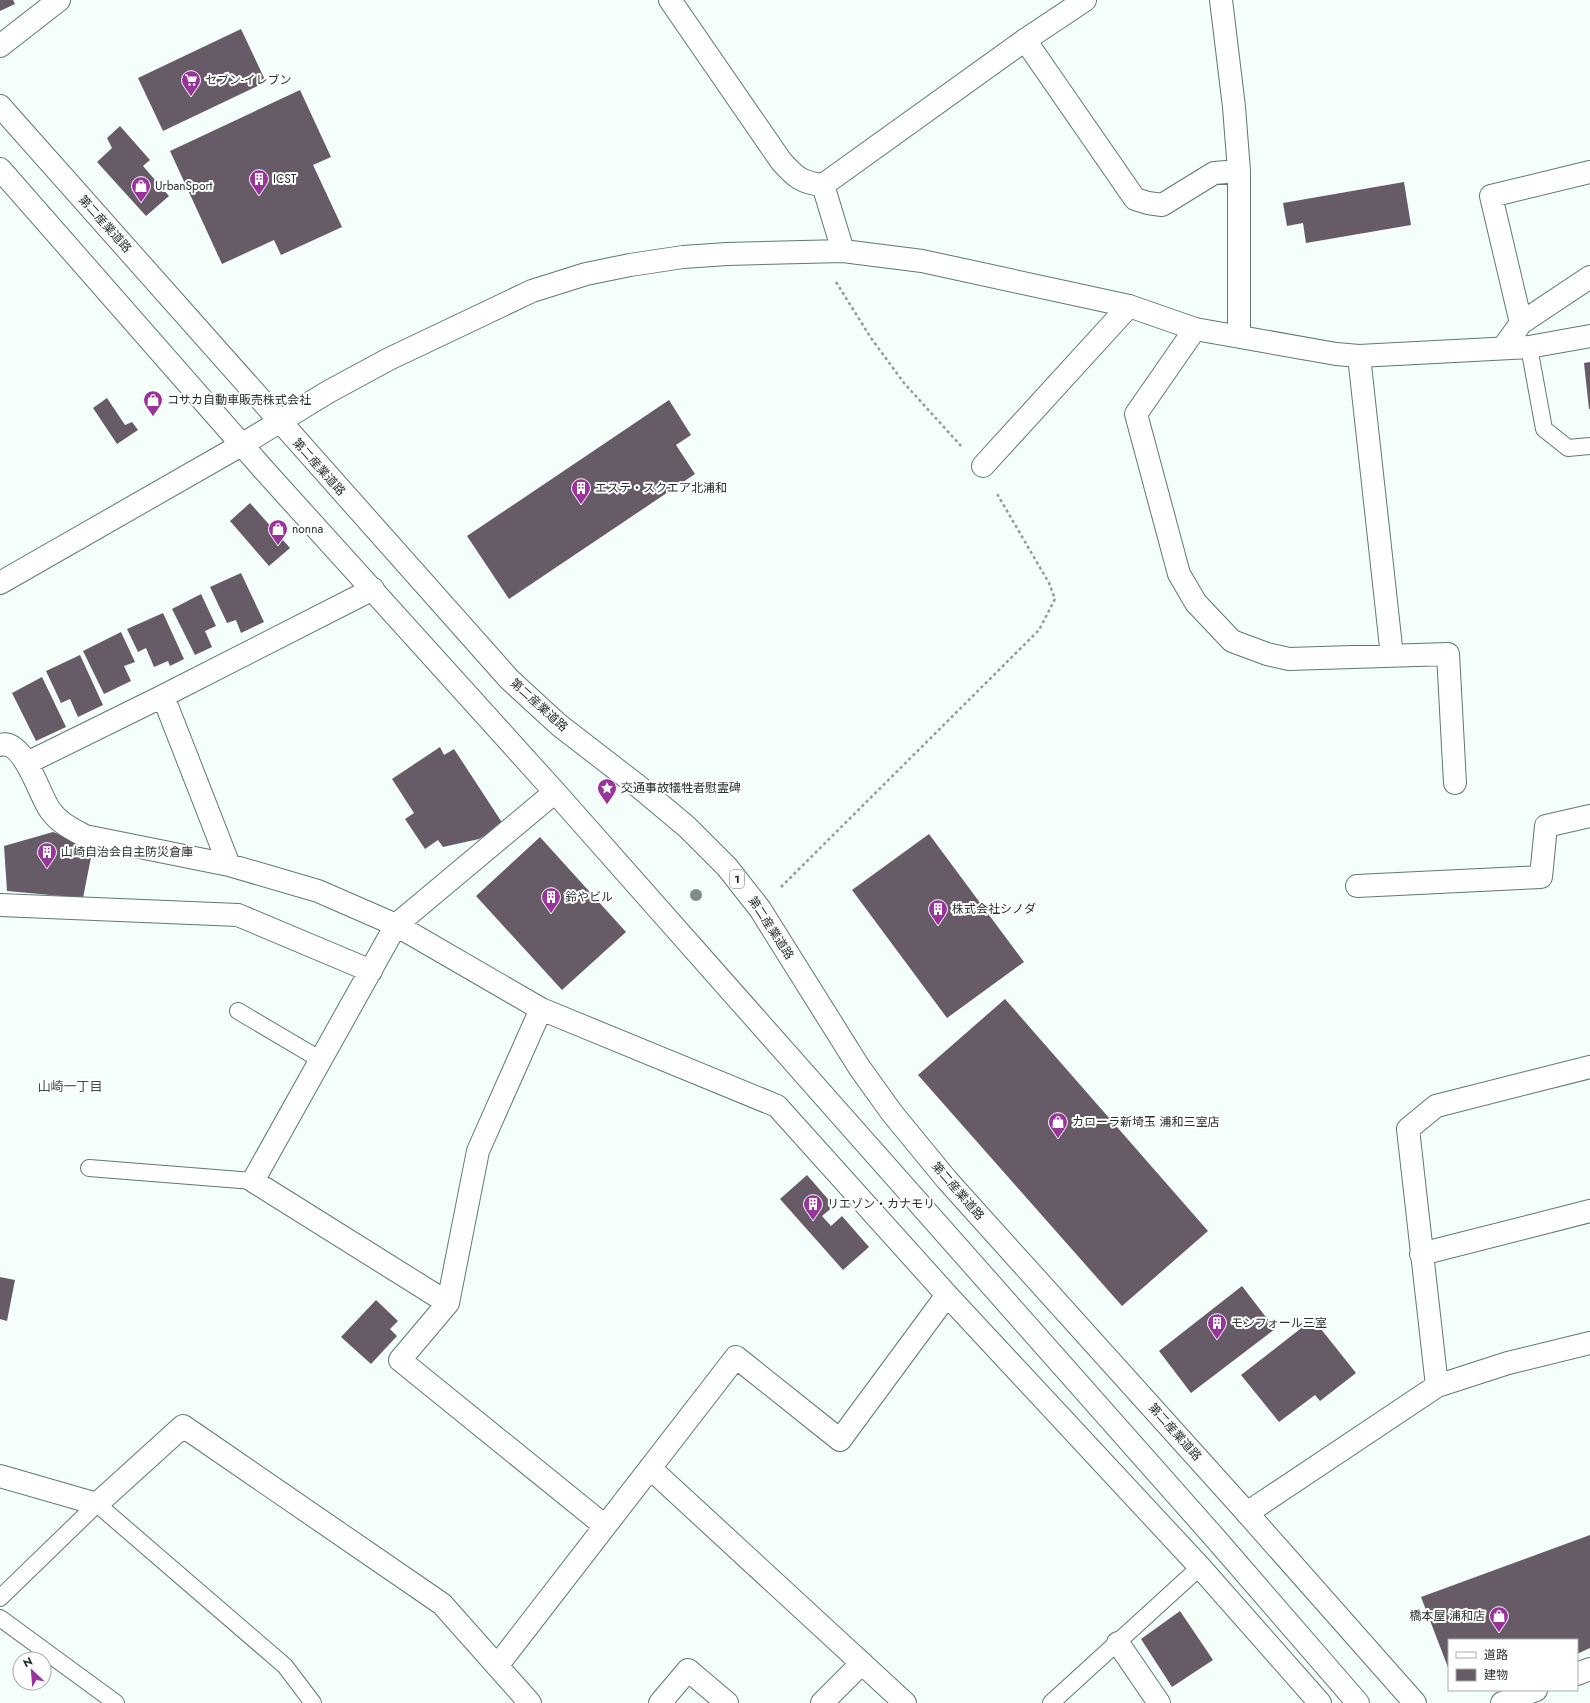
<svg xmlns="http://www.w3.org/2000/svg" width="1590" height="1703" font-family="Jost,'Noto Sans JP',sans-serif">
<rect width="100%" height="100%" fill="#f4fefb"/>
<path fill="#685b68" d="M0 0H13L15 4 0 11Z
M241 29 266 82 163 131 138 78Z
M300 90 331 157 313 165 342 227 281 255 274 240 222 264 170 151Z
M120 126 150 160 143 166 169 196 146 216 97 162 112 148 107 138Z
M1404 182 1411 225 1306 243 1303 223 1287 226 1283 203Z
M1590 362V409H1589L1584 363Z
M107 398 125 425 132 422 138 430 117 444 93 408Z
M669 400 691 435 676 445 695 474 509 599 467 536Z
M250 503 290 548 269 566 230 521Z
M241 573 264 622 241 633 236 620 227 623 210 587Z
M201 594 216 626 205 631 212 647 195 655 172 609Z
M163 613 184 659 170 666 168 661 154 667 146 648 138 652 127 629Z
M121 632 135 662 124 666 131 681 104 694 83 651Z
M80 655 103 705 78 717 70 699 61 703 46 671Z
M42 677 66 727 36 741 12 693Z
M440 747 444 755 454 749 503 824 479 839 443 847 438 840 425 849 405 819 414 813 392 779Z
M53 832 93 847 83 898 7 891 4 846Z
M929 834 1024 962 947 1018 852 890Z
M540 837 626 932 562 990 476 896Z
M1005 999 1208 1231 1122 1306 918 1075Z
M807 1175 834 1206 822 1216 831 1226 842 1216 869 1247 843 1270 780 1199Z
M0 1277 15 1280 7 1321 0 1319Z
M1242 1286 1275 1329 1191 1393 1159 1351Z
M376 1300 398 1321 390 1329 397 1336 371 1364 341 1337Z
M1313 1319 1356 1373 1320 1401 1315 1395 1279 1422 1241 1375Z
M1590 1535V1648L1577 1654V1640H1449V1670L1421 1597Z
M1180 1611 1213 1660 1172 1687 1141 1639Z"/>
<g fill="none" stroke-linecap="round" stroke-linejoin="round">
<defs>
<path id="service" d="M1529 347 1544 429 1568 448 1590 446
M238 1011 321 1060
M89 1168 253 1181
M0 1598 97 1504 285 1666 313 1703
M0 1618 116 1703
M1051 1703 1200 1567"/>
<path id="minor" d="M670 0 781 161C795 177 802 183 823 185
M1221 0 1234 107 1239 171V336
M1025 40 1135 199 1148 203 1162 205 1214 173 1239 171
M0 46 59 0
M1521 323 1491 196 1590 172
M1195 329 1136 414 1179 574 1196 603 1232 641 1267 654 1289 659 1448 654 1455 783
M1503 348 1521 323 1590 277
M1359 356 1392 656
M983 466 1129 306
M0 583 243 444
M0 745C24 738 39 795 50 810 59 823 72 829 85 836L229 865 318 891 396 925 541 1009 777 1106 947 1295 1200 1567 1320 1703
M27 763 163 696
M229 865 163 696 373 589
M1357 886 1541 877 1546 826 1590 816
M0 905 238 915 371 971
M541 1009 478 1151 448 1303 400 1360 605 1526
M1421 1254 1590 1211
M448 1303 253 1181 396 925 555 792
M1437 1386 1408 1129 1436 1106 1590 1067
M650 1468 905 1703
M0 1476 97 1504 183 1426 442 1604 530 1703
M1247 1513 1437 1386 1508 1363 1590 1343
M1118 1643 1159 1703
M497 1666 736 1357 840 1440 947 1295
M1577 1674 1590 1669
M660 1703 688 1670 727 1703
M822 1703 862 1663
M1502 1703 1536 1690"/>
<path id="tertiary" d="M843 251 823 185 1025 40 1085 0
M243 444 328 392 389 359 532 291 586 274 630 265 683 257 727 254 843 251 922 261 1129 306 1195 329 1336 354 1359 356 1529 347 1590 336"/>
<path id="primary" d="M0 106 509 679 559 725 638 786 687 827 727 867 760 909 859 1067 892 1113 947 1180 1247 1513 1415 1703
M0 169 264 470 555 792 1215 1538 1358 1703"/>
</defs>
<use href="#service" stroke="#627771" stroke-width="18"/>
<use href="#minor" stroke="#627771" stroke-width="24"/>
<use href="#tertiary" stroke="#627771" stroke-width="24"/>
<use href="#primary" stroke="#627771" stroke-width="24"/>
<path stroke="#919b98" stroke-width="2.5" stroke-dasharray="3 3" stroke-linecap="butt" d="M836 282 871 338 904 383 961 446
M781 887 1039 630 1055 599 1049 583 996 492"/>
<use href="#service" stroke="#fff" stroke-width="16"/>
<use href="#minor" stroke="#fff" stroke-width="22"/>
<use href="#tertiary" stroke="#fff" stroke-width="22"/>
<use href="#primary" stroke="#fff" stroke-width="22"/>
</g>
<circle fill="#7d8d89" cx="696" cy="895" r="6"/>
<defs>
<symbol id="supermarket-pin" viewBox="-11 -11 22 30"><path d="M0 17L-7.5 6A9.5 9.5 0 1 1 7.5 6Z" fill="#98349a" stroke="#fff"/><path d="M-6-5.5h2.5l.6 2H6L4.5 2H-2.5L-4.4-4H-6ZM-1.5 3.2a1.3 1.3 0 1 0 .1 0ZM3 3.2a1.3 1.3 0 1 0 .1 0Z" fill="#fff"/></symbol>
<symbol id="building-pin" viewBox="-11 -11 22 30"><path d="M0 17L-7.5 6A9.5 9.5 0 1 1 7.5 6Z" fill="#98349a" stroke="#fff"/><path d="M-4-6H4V6H1V3H-1V6H-4ZM-2.5-4.3h1.7v1.8h-1.7ZM.8-4.3h1.7v1.8H.8ZM-2.5-1h1.7V.8h-1.7ZM.8-1h1.7V.8H.8Z" fill="#fff"/></symbol>
<symbol id="shop-pin" viewBox="-11 -11 22 30"><path d="M0 17L-7.5 6A9.5 9.5 0 1 1 7.5 6Z" fill="#98349a" stroke="#fff"/><path d="M-5-2.5h2.3a2.7 3.5 0 0 1 5.4 0H5L5.5 6h-11ZM-1.5-2.5h3a1.5 2.3 0 0 0-3 0Z" fill="#fff"/></symbol>
<symbol id="sight-pin" viewBox="-11 -11 22 30"><path d="M0 17L-7.5 6A9.5 9.5 0 1 1 7.5 6Z" fill="#98349a" stroke="#fff"/><path d="M0-6L1.8-2.2L6-1.7L2.9 1.2L3.7 5.4L0 3.3L-3.7 5.4L-2.9 1.2L-6-1.7L-1.8-2.2Z" fill="#fff"/></symbol>
</defs>
<g fill-rule="evenodd">
<use href="#supermarket-pin" x="180" y="69" width="22" height="30"/>
<use href="#building-pin" x="248" y="168" width="22" height="30"/>
<use href="#shop-pin" x="130" y="175" width="22" height="30"/>
<use href="#shop-pin" x="142" y="389" width="22" height="30"/>
<use href="#building-pin" x="570" y="477" width="22" height="30"/>
<use href="#shop-pin" x="267" y="518" width="22" height="30"/>
<use href="#sight-pin" x="596" y="777" width="22" height="30"/>
<use href="#building-pin" x="36" y="841" width="22" height="30"/>
<use href="#building-pin" x="540" y="886" width="22" height="30"/>
<use href="#building-pin" x="927" y="898" width="22" height="30"/>
<use href="#shop-pin" x="1047" y="1111" width="22" height="30"/>
<use href="#building-pin" x="802" y="1193" width="22" height="30"/>
<use href="#building-pin" x="1206" y="1312" width="22" height="30"/>
<use href="#shop-pin" x="1488" y="1605" width="22" height="30"/>
</g>
<g text-anchor="middle" dominant-baseline="central" stroke-width="4" stroke-linejoin="round" paint-order="stroke">
<rect fill="#fff" stroke="#686f6d" stroke-width="1" x="730" y="870" width="14" height="18" rx="3"/>
<g font-size="11" font-weight="bold" fill="#27312e">
<text x="737" y="879">1</text>
</g>
<g font-size="12" fill="#27312e" stroke="#fff" text-anchor="start">
<text x="205" y="80">セブン-イレブン</text>
<text x="273" y="179">ICST</text>
<text x="155" y="186">UrbanSport</text>
<text x="167" y="400">コサカ自動車販売株式会社</text>
<text x="595" y="488">エステ・スクエア北浦和</text>
<text x="292" y="529">nonna</text>
<text x="621" y="788">交通事故犠牲者慰霊碑</text>
<text x="61" y="852">山崎自治会自主防災倉庫</text>
<text x="565" y="897">鈴やビル</text>
<text x="952" y="909">株式会社シノダ</text>
<text x="1072" y="1122">カローラ新埼玉 浦和三室店</text>
<text x="827" y="1204">リエゾン・カナモリ</text>
<text x="1231" y="1323">モンフォール三室</text>
<text x="1485" y="1616" text-anchor="end">橋本屋 浦和店</text>
</g>
<g font-size="12" fill="#27312e" stroke="#fff">
<text transform="translate(105 224) rotate(48)">第二産業道路</text>
<text transform="translate(319 467) rotate(48)">第二産業道路</text>
<text transform="translate(539 705) rotate(42)">第二産業道路</text>
<text transform="translate(771 928) rotate(57)">第二産業道路</text>
<text transform="translate(958 1191) rotate(49)">第二産業道路</text>
<text transform="translate(1175 1432) rotate(48)">第二産業道路</text>
</g>
<g font-size="13" fill="#3d514c" stroke="#fff">
<text x="70" y="1086">山崎一丁目</text>
</g>
</g>
<rect x="1448" y="1639" width="130" height="52" fill="#ffffff" stroke="#a9adab"/>
<rect x="1456" y="1652" width="20" height="6" fill="#ffffff" stroke="#a9adab"/>
<text x="1484" y="1659" font-size="12" fill="#27312e">道路</text>
<rect x="1456" y="1669" width="20" height="12" fill="#685b68" stroke="#a9adab"/>
<text x="1484" y="1679" font-size="12" fill="#27312e">建物</text>
<g transform="translate(32 1671) rotate(334)"><circle r="19" fill="#ffffff" stroke="#a9adab"/>
<path d="M0-3L7 15L0 10L-7 15Z" fill="#98349a"/>
<text y="-6" font-size="11" font-weight="bold" text-anchor="middle" fill="#27312e">N</text>
</g>
</svg>
